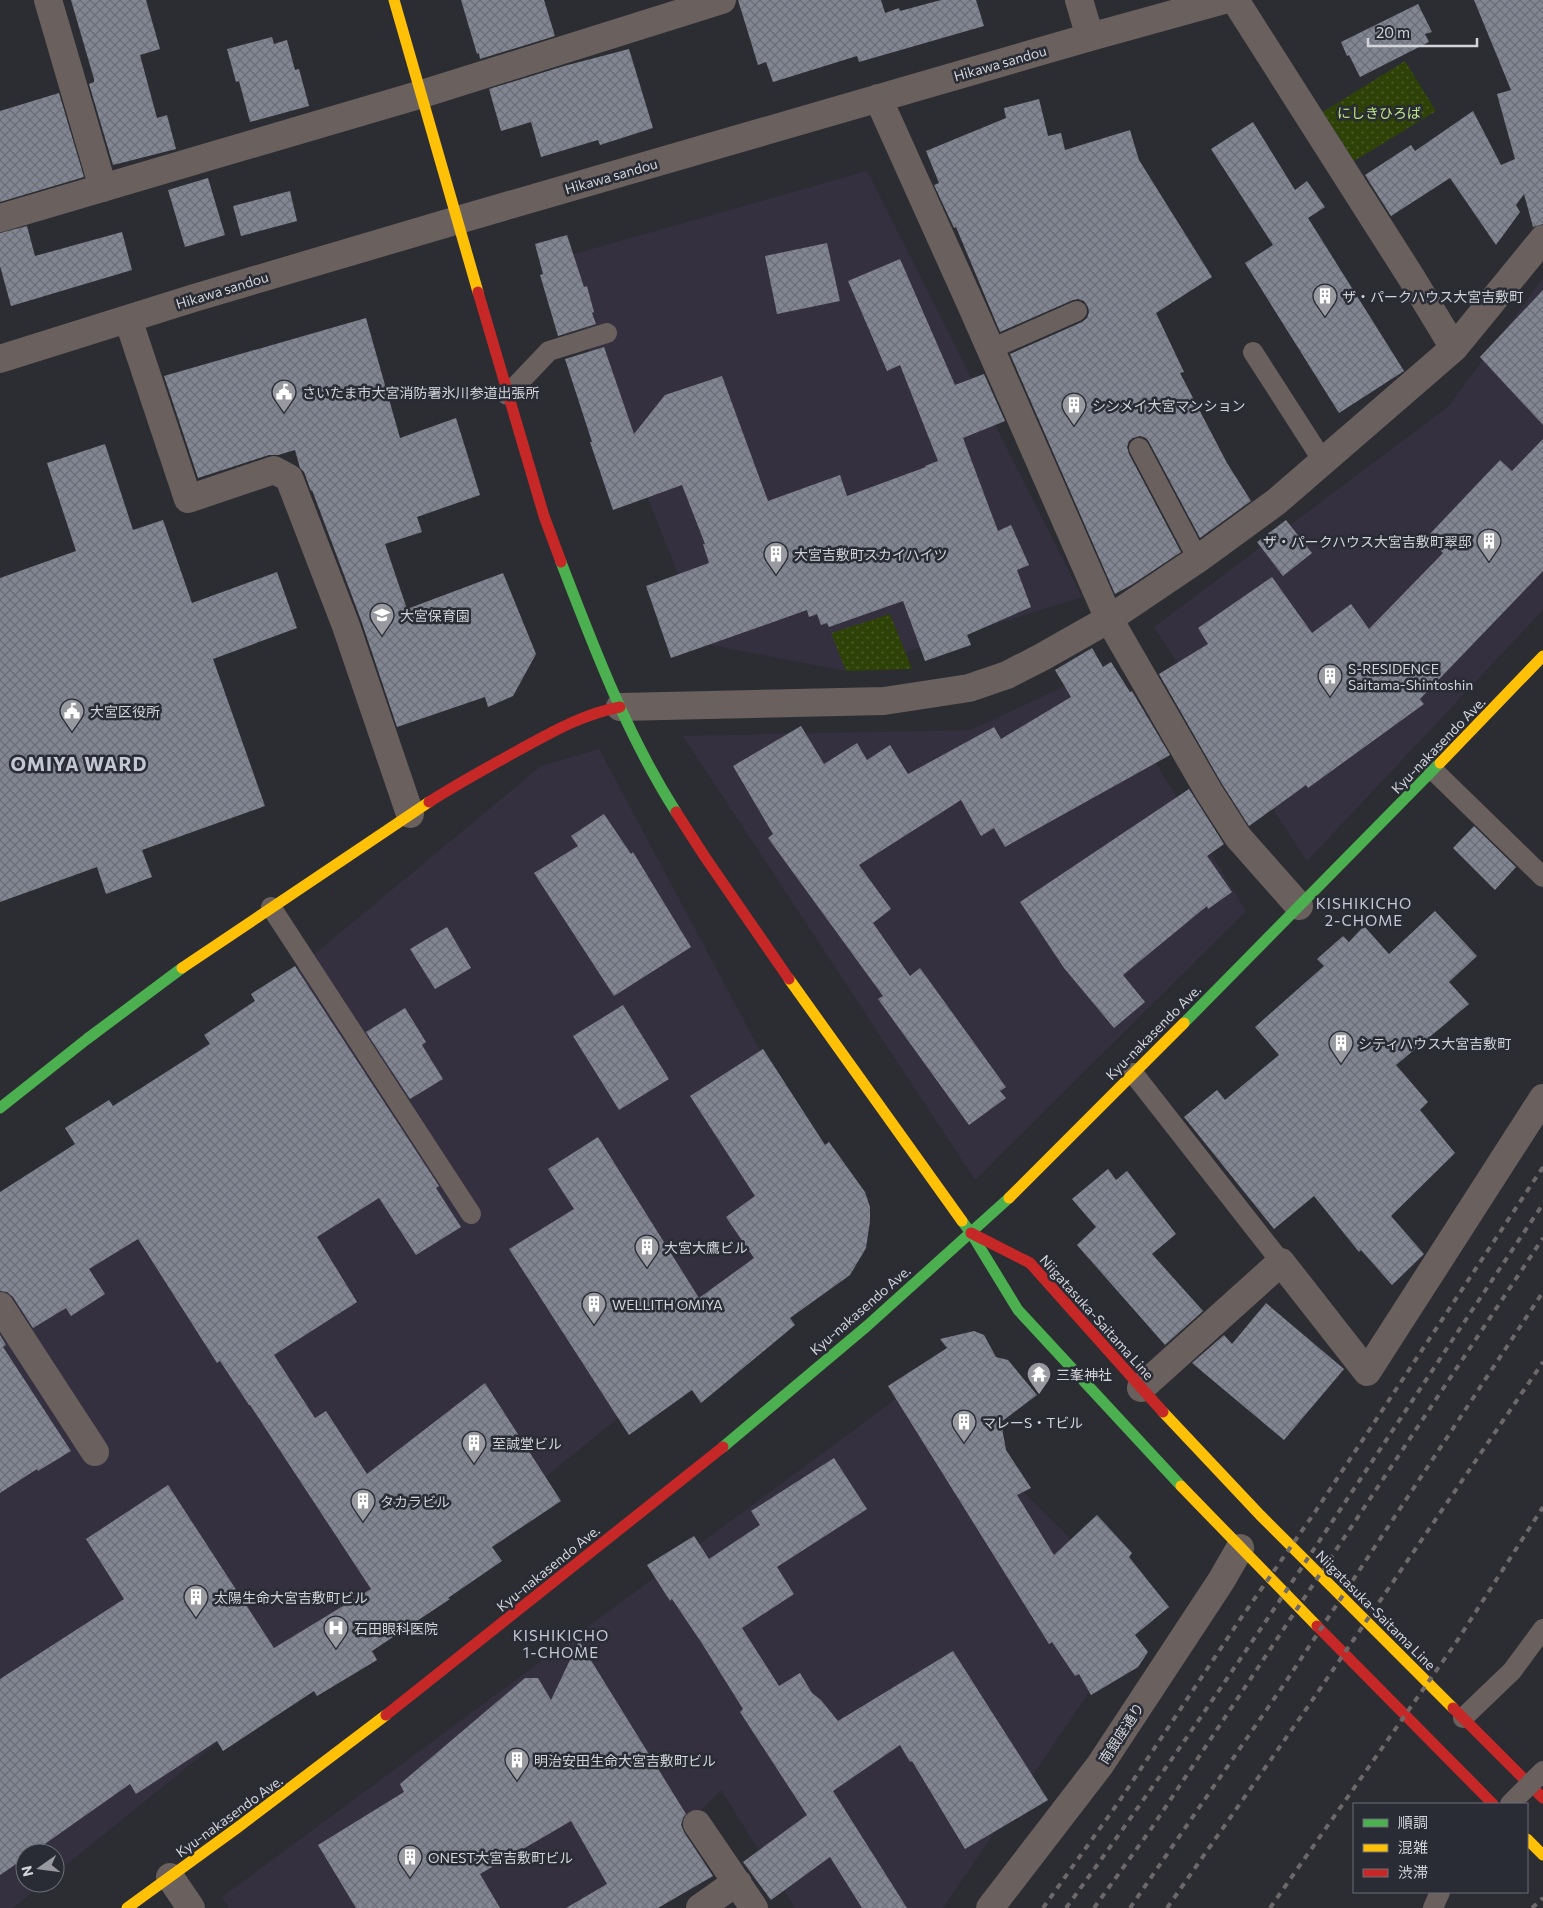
<svg xmlns="http://www.w3.org/2000/svg" width="1543" height="1908" font-family="Commissioner,'Noto Sans JP',sans-serif">
<defs>
<pattern id="park-dots" width="8" height="8" patternUnits="userSpaceOnUse" patternTransform="scale(1.25)"><rect width="8" height="8" fill="#2e4107"/><path d="M2 2h.1M6 6h.1" fill="none" stroke="#4b5c2b" stroke-width="1.8" stroke-linecap="round"/></pattern>
<pattern id="building-cross-hatch" width="8" height="8" patternUnits="userSpaceOnUse" patternTransform="scale(1.25)"><rect width="8" height="8" fill="#828693"/><path d="M0 0l8 8M0 8l8-8" fill="none" stroke="#6b6e76"/></pattern>
</defs>
<rect width="100%" height="100%" fill="#2c2d32"/>
<path fill="#34303f" d="M867 171 1082 597 846 671 706 644 553 260Z
M1543 278V610L1307 861 1154 627 1448 407Z
M1099 670 1246 911 975 1180 683 736 971 730Z
M599 749 854 1227 55 1874V1853H25V1883H43L13 1908H0V1215L541 766Z
M915 1385 1144 1611 943 1908H795L721 1790 604 1908H229L222 1897Z"/>
<path fill="url(#park-dots)" d="M1405 61 1436 111 1354 161 1323 112Z
M890 614 912 669 846 671 831 633Z"/>
<path fill="url(#building-cross-hatch)" d="M71 0H146L160 49 140 55 157 118 167 115 176 149 113 165 89 84 94 82V79Z
M461 0H544L555 36 480 59 479 53 477 54Z
M738 0H881L885 13 899 8 900 11 941 0H976L984 26 859 62 857 56 773 82 766 62 758 65Z
M1474 0H1543V224L1533 227 1524 194 1516 205 1520 212 1496 245 1450 178 1391 216 1365 175 1411 145 1415 151 1473 111 1501 165 1515 159 1497 94 1511 90Z
M1418 4 1432 32 1425 34 1429 42 1360 77 1349 55 1347 56 1341 42Z
M272 37 274 44 287 40 295 70 299 69 309 106 250 122 239 81 236 82 227 49Z
M629 49 653 128 600 145 598 140 541 157 531 122 501 131 489 89 564 66Z
M59 93 84 177 0 202V111Z
M1039 99 1048 136 1061 133 1065 150 1130 130 1139 160 1212 277 1156 313 1184 372 1180 373 1227 463 1251 501 1200 538 1149 442 1146 438 1140 436 1133 438 1129 441 1127 447 1129 454 1181 552 1133 584 1115 594 1010 354 1082 322 1087 318 1089 312 1088 307 1084 301 1078 299 1073 300 1000 332 956 227 954 228 934 185 939 183 926 151 1006 118 1004 108Z
M1253 122 1295 190 1307 181 1325 207 1308 218 1404 371 1339 413 1245 263 1273 245 1211 149Z
M208 178 225 235 185 247 168 190Z
M290 191 297 221 241 236 233 206Z
M27 226 35 256 122 232 132 270 11 306 0 266V233Z
M567 235 584 287 587 286 594 312 592 313 596 324 558 336 540 275 543 274 535 244Z
M827 243 840 301 777 314 765 256Z
M900 259 955 385 984 374 1005 421 963 438 998 531 1011 525 1029 565 1017 570 1031 607 967 635 971 645 925 661 903 601 829 627 827 623 821 625 817 614 809 617 807 610 671 658 646 586 709 563 703 544H705L682 485 613 510 590 442H592L565 359 604 347 634 434 665 395 722 376 768 501 840 475 847 496 926 467 925 466 938 461 900 365 887 371 848 281Z
M1543 290V425L1480 357Z
M366 318 400 438 456 418 480 495 417 517 422 532 385 544 407 609 503 573 536 654 513 696 488 707 485 697 397 727 361 620 312 490 311 491 304 472 300 468 295 450 278 455H269L198 478 164 376Z
M1543 439V571L1420 699 1424 704 1308 788 1306 785 1249 826 1222 784 1159 674 1208 644 1198 628 1272 577 1312 633 1351 604 1369 629 1443 553 1427 537 1500 460 1512 471Z
M105 444 133 530 163 520 192 603 277 572 297 628 213 659 265 806 142 850 152 877 106 894 97 867 0 902V578L76 551 47 463Z
M1286 520 1312 553 1283 576 1257 542Z
M1092 648 1103 667 1111 662 1130 692 1132 691 1170 755 1005 847 994 828 981 836 961 800 859 865 891 909 873 923 910 976 920 968 1006 1087 1000 1091 1006 1098 969 1125 878 999 883 996 768 838 773 834 733 766 801 726 824 764 857 743 867 760 890 745 908 774 994 727 1001 739 1071 697 1055 670Z
M1189 789 1224 844 1207 856 1232 892 1208 909 1207 906 1123 975 1145 1002 1114 1028 1064 968 1020 902Z
M604 814 631 854 633 852 691 947 614 996 534 873 578 846 571 836Z
M1474 826 1516 867 1495 890 1453 848Z
M1435 911 1477 956 1449 982 1469 1004 1396 1065 1428 1102 1420 1110 1455 1153 1391 1216 1424 1254 1392 1285 1361 1250 1359 1252 1314 1196 1274 1229 1184 1117 1217 1090 1225 1100 1279 1055 1255 1027 1324 966 1317 959 1343 936 1349 942 1364 926 1389 954Z
M447 927 471 968 435 989 410 949Z
M295 966 439 1186 436 1188 461 1227 416 1255 379 1198 317 1237 357 1302 274 1355 315 1418 326 1411 367 1474 485 1383 561 1501 492 1547 502 1561 448 1598 450 1599 372 1651 377 1660 317 1696 314 1691 223 1751 217 1741 136 1794 130 1784 32 1853H25V1858L0 1875V1679L124 1599 86 1539 168 1485 274 1648 371 1589 250 1405H249L220 1361 217 1363 138 1239 89 1269 105 1294 71 1316 66 1308 33 1328 13 1297 7 1292 0 1291V1192L75 1144 65 1128 109 1100 113 1106 210 1044 204 1035 255 1001 251 994Z
M623 1005 669 1079 619 1110 573 1036Z
M405 1008 426 1042 422 1045 443 1079 410 1099 366 1032Z
M763 1049 825 1145 829 1142 865 1192 870 1207V1221L866 1248 850 1275 790 1318 795 1325 701 1403 692 1390 629 1435 509 1249 574 1209 548 1169 598 1137 699 1298 754 1258 726 1217 755 1196 690 1096Z
M1108 1169 1116 1180 1127 1171 1176 1234 1152 1254 1203 1311 1165 1345 1077 1245 1096 1227 1072 1199Z
M1266 1303 1344 1369 1284 1440 1192 1363 1224 1335 1232 1344Z
M974 1331 984 1335 996 1357 1008 1360 1037 1395 1001 1422 1006 1450 1031 1488 1017 1495 1054 1555 1097 1515 1132 1553 1129 1557 1169 1607 1135 1635 1148 1652 1138 1667 1091 1695 1079 1674 1075 1676 1052 1642 1049 1644 888 1386 947 1348 940 1339Z
M0 1335 6 1345 3 1347 71 1451 38 1471 37 1469 0 1493Z
M834 1458 867 1509 777 1567 794 1594 742 1628 779 1686 800 1673 812 1693 821 1700 838 1721 953 1651 1048 1800 965 1849 912 1761 910 1762 900 1745 833 1791 907 1908H862L830 1857 771 1900 743 1862 807 1815 740 1712 743 1709 701 1642 672 1599 670 1601 647 1565 694 1536 709 1559 760 1525 751 1511Z
M579 1641 686 1814 683 1818 681 1825 684 1832 713 1876 658 1908H566L607 1884 571 1821 480 1874 500 1908H356L318 1845 404 1792 400 1784 525 1678H538L551 1700Z"/>
<g fill="none" stroke-linecap="round" stroke-linejoin="round">
<path stroke="#6a605e" stroke-width="20" d="M991 349 1077 311
M1253 352 1323 461
M507 395 549 351 607 333
M1139 448 1198 559
M1434 771 1543 877
M271 907 471 1214
M1133 1073 1281 1262
M1463 1718 1512 1671 1543 1629
M1433 1908 1440 1892"/>
<path stroke="#6a605e" stroke-width="28" d="M48 0 103 188
M1079 0 1090 37
M1235 0 1411 277 1454 348
M878 98 972 307 1109 619 1209 792 1238 837 1299 906
M0 218 422 94 722 0
M128 319 188 499 274 470 289 478 346 626 410 814
M0 359 194 298 458 220 1090 37 1224 0
M620 707 884 701 969 688 1007 675 1042 657 1109 619 1198 559 1276 502 1454 348 1543 239
M0 1306 95 1452
M1141 1388 1281 1262 1367 1372 1543 1098
M697 1824 754 1908
M170 1877 191 1908
M700 1908 728 1888 738 1883
M990 1908 1100 1765 1221 1581 1240 1548"/>
<path stroke="#4caf50" stroke-width="11" d="M561 562C594 648 627 735 676 812
M1184 1023 1440 763
M0 1108 87 1039 182 968
M962 1221 971 1233 1018 1310 1181 1486
M723 1447 867 1326 1009 1198"/>
<path stroke="#ffc107" stroke-width="11" d="M394 0 478 292
M1440 763 1543 656
M182 968 429 802
M789 979 962 1221
M1009 1198 1184 1023
M1163 1412 1260 1515 1453 1708
M1181 1486 1317 1626
M1527 1839 1543 1855
M127 1908 237 1828 386 1715"/>
<path stroke="#c62828" stroke-width="11" d="M478 292 544 516 561 562
M429 802C459 783 488 767 519 750 552 732 583 714 620 707
M676 812 705 857 789 979
M971 1233 1030 1263 1163 1412
M1317 1626 1493 1804
M1453 1708 1543 1798
M386 1715 723 1447"/>
<path stroke="#6d6869" stroke-width="4" stroke-dasharray="6 6" stroke-linecap="butt" d="M1043 1908 1118 1803 1239 1621 1315 1512 1543 1167
M1066 1908C1233 1679 1385 1439 1543 1204
M1094 1908 1151 1829 1543 1238
M1130 1908 1287 1680 1543 1292
M1167 1908 1309 1705 1543 1362
M1270 1908 1457 1641 1543 1507
M1532 1908 1543 1898"/>
<path stroke="#6a605e" stroke-width="20" d="M1510 1804 1543 1771"/>
</g>
<defs>
<symbol id="building-pin" viewBox="-11 -11 22 30"><path d="M0 17L-7.5 6A9.5 9.5 0 1 1 7.5 6Z" fill="#989a9f" stroke="#292b35"/><path d="M-4-6H4V6H1V3H-1V6H-4ZM-2.5-4.3h1.7v1.8h-1.7ZM.8-4.3h1.7v1.8H.8ZM-2.5-1h1.7V.8h-1.7ZM.8-1h1.7V.8H.8Z" fill="#fff"/></symbol>
<symbol id="civic-pin" viewBox="-11 -11 22 30"><path d="M0 17L-7.5 6A9.5 9.5 0 1 1 7.5 6Z" fill="#989a9f" stroke="#292b35"/><path d="M-.6-6.5H3V-4.5H.6V-3L4-1V1h2V6H-6V1h2V-1L-.6-3ZM-1.2 2.5V6h2.4V2.5Z" fill="#fff"/></symbol>
<symbol id="school-pin" viewBox="-11 -11 22 30"><path d="M0 17L-7.5 6A9.5 9.5 0 1 1 7.5 6Z" fill="#989a9f" stroke="#292b35"/><path d="M0-5L7-2L0 1L-7-2ZM-4 1L0 2.5L4 1V4Q0 6-4 4Z" fill="#fff"/></symbol>
<symbol id="temple-pin" viewBox="-11 -11 22 30"><path d="M0 17L-7.5 6A9.5 9.5 0 1 1 7.5 6Z" fill="#989a9f" stroke="#292b35"/><path d="M0-6L5-2H3V0L6.5 2.5H4V6H1.5V3h-3V6H-4V2.5H-6.5L-3 0V-2H-5Z" fill="#fff"/></symbol>
<symbol id="hospital-pin" viewBox="-11 -11 22 30"><path d="M0 17L-7.5 6A9.5 9.5 0 1 1 7.5 6Z" fill="#989a9f" stroke="#292b35"/><path d="M-5-5h3v3.5h4V-5h3V5h-3V1.5h-4V5h-3Z" fill="#fff"/></symbol>
</defs>
<g fill-rule="evenodd">
<use href="#building-pin" x="1311" y="282" width="28" height="38"/>
<use href="#civic-pin" x="270" y="378" width="28" height="38"/>
<use href="#building-pin" x="1060" y="391" width="28" height="38"/>
<use href="#building-pin" x="1475" y="527" width="28" height="38"/>
<use href="#building-pin" x="762" y="540" width="28" height="38"/>
<use href="#school-pin" x="368" y="601" width="28" height="38"/>
<use href="#building-pin" x="1316" y="662" width="28" height="38"/>
<use href="#civic-pin" x="58" y="697" width="28" height="38"/>
<use href="#building-pin" x="1327" y="1029" width="28" height="38"/>
<use href="#building-pin" x="633" y="1233" width="28" height="38"/>
<use href="#building-pin" x="580" y="1290" width="28" height="38"/>
<use href="#temple-pin" x="1025" y="1360" width="28" height="38"/>
<use href="#building-pin" x="950" y="1408" width="28" height="38"/>
<use href="#building-pin" x="460" y="1429" width="28" height="38"/>
<use href="#building-pin" x="349" y="1487" width="28" height="38"/>
<use href="#building-pin" x="182" y="1583" width="28" height="38"/>
<use href="#hospital-pin" x="322" y="1614" width="28" height="38"/>
<use href="#building-pin" x="503" y="1746" width="28" height="38"/>
<use href="#building-pin" x="396" y="1843" width="28" height="38"/>
</g>
<g text-anchor="middle" dominant-baseline="central" stroke-width="5" stroke-linejoin="round" paint-order="stroke">
<g font-size="14" fill="#d2d4da" stroke="#292b35">
<text transform="translate(1000 63) rotate(-16)">Hikawa sandou</text>
<text transform="translate(611 176) rotate(-16)">Hikawa sandou</text>
<text transform="translate(222 290) rotate(-17)">Hikawa sandou</text>
<text transform="translate(1438 745) rotate(-46)">Kyu-nakasendo Ave.</text>
<text transform="translate(1153 1032) rotate(-45)">Kyu-nakasendo Ave.</text>
<text transform="translate(860 1310) rotate(-41)">Kyu-nakasendo Ave.</text>
<text transform="translate(1097 1317) rotate(48)">Niigatasuka-Saitama Line</text>
<text transform="translate(548 1568) rotate(-39)">Kyu-nakasendo Ave.</text>
<text transform="translate(1376 1610) rotate(45)">Niigatasuka-Saitama Line</text>
<text transform="translate(1121 1733) rotate(-57)">南銀座通り</text>
<text transform="translate(229 1816) rotate(-36)">Kyu-nakasendo Ave.</text>
</g>
<g font-size="14" fill="#bee784" stroke="#292b35">
<text x="1379" y="112">にしきひろば</text>
</g>
<g font-size="14" fill="#d2d4da" stroke="#292b35" text-anchor="start">
<text x="1342" y="296">ザ・パークハウス大宮吉敷町</text>
<text x="302" y="392">さいたま市大宮消防署氷川参道出張所</text>
<text x="1092" y="405">シンメイ大宮マンション</text>
<text x="1472" y="541" text-anchor="end">ザ・パークハウス大宮吉敷町翠邸</text>
<text x="794" y="554">大宮吉敷町スカイハイツ</text>
<text x="400" y="615">大宮保育園</text>
<text x="1348" y="668">S-RESIDENCE<tspan x="1348" dy="16">Saitama-Shintoshin</tspan></text>
<text x="90" y="711">大宮区役所</text>
<text x="1358" y="1043">シティハウス大宮吉敷町</text>
<text x="664" y="1247">大宮大鷹ビル</text>
<text x="612" y="1304">WELLITH OMIYA</text>
<text x="1056" y="1374">三峯神社</text>
<text x="982" y="1422">マレーS・Tビル</text>
<text x="492" y="1443">至誠堂ビル</text>
<text x="380" y="1501">タカラビル</text>
<text x="214" y="1597">太陽生命大宮吉敷町ビル</text>
<text x="354" y="1628">石田眼科医院</text>
<text x="534" y="1760">明治安田生命大宮吉敷町ビル</text>
<text x="428" y="1857">ONEST大宮吉敷町ビル</text>
</g>
<g font-size="15" letter-spacing="1" fill="#c4c7d4" stroke="#292b35">
<text x="1364" y="903">KISHIKICHO<tspan x="1364" dy="17">2-CHOME</tspan></text>
<text x="561" y="1635">KISHIKICHO<tspan x="561" dy="17">1-CHOME</tspan></text>
</g>
<g font-size="19" font-weight="bold" letter-spacing="1" fill="#c4c7d4" stroke="#292b35">
<text x="79" y="763">OMIYA WARD</text>
</g>
</g>
<rect x="1353" y="1803" width="175" height="90" fill="#292b35" stroke="#6d6f77"/>
<rect x="1363" y="1819" width="25" height="8" fill="#4caf50" stroke="#6d6f77"/>
<text x="1398" y="1828" font-size="15" fill="#d2d4da">順調</text>
<rect x="1363" y="1844" width="25" height="8" fill="#ffc107" stroke="#6d6f77"/>
<text x="1398" y="1853" font-size="15" fill="#d2d4da">混雑</text>
<rect x="1363" y="1869" width="25" height="8" fill="#c62828" stroke="#6d6f77"/>
<text x="1398" y="1878" font-size="15" fill="#d2d4da">渋滞</text>
<g transform="translate(40 1868) rotate(256)"><circle r="24" fill="#292b35" stroke="#6d6f77"/>
<path d="M0-4L9 19L0 12L-9 19Z" fill="#989a9f"/>
<text y="-8" font-size="14" font-weight="bold" text-anchor="middle" fill="#d2d4da">N</text>
</g>
<path d="M1368 38v8h109v-8" fill="none" stroke="#d2d4da" stroke-width="2.5"/>
<text x="1376" y="38" font-size="15" fill="#d2d4da" stroke="#292b35" stroke-width="4" paint-order="stroke">20 m</text>
</svg>
